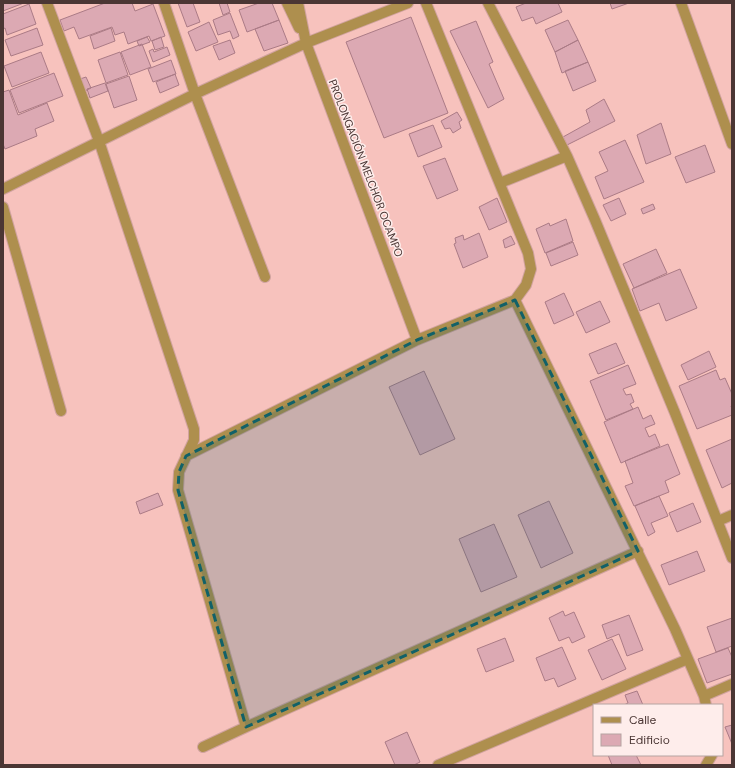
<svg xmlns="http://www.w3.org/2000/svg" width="735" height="768" font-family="'DM Sans',sans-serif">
<rect width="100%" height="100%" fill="#f7c2bd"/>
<path fill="#dca9b3" stroke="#ab7b86" d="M3 3H24L3 11Z
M105 3H132L135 11 153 4 165 36 151 41 149 36 128 44 124 32 115 35 112 27 79 39 74 27 64 31 60 20Z
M178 3H193L200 22 187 27Z
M219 3H227L230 12 223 15Z
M259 3H272L279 20 247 32 239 10Z
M526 3H558L562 12 536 24 533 17 522 21 516 7Z
M610 3H629L612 9Z
M29 4 36 24 7 35 5 28 3 29V14Z
M230 13 239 36 233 39 230 31 218 35 213 20Z
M411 17 448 113 384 138 346 42Z
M279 20 288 43 264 51 255 29Z
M568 20 578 40 555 52 545 30Z
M476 21 493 62 489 64 504 99 488 108 450 31Z
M209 22 218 42 196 51 188 32Z
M37 28 43 45 11 56 5 40Z
M111 28 115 41 94 49 90 36Z
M147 37 150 42 139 46 137 41Z
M161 37 164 47 155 50 152 41Z
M230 40 235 53 219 60 213 46Z
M578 40 588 62 562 73 555 52Z
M142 44 151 67 130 75 121 52Z
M167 47 170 55 153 62 149 51 153 49 154 52Z
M41 52 49 73 12 87 4 66Z
M120 52 128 75 106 83 98 60Z
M171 60 176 74 153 82 148 69Z
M588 62 596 81 573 91 565 71Z
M54 73 63 96 19 113 10 90Z
M175 74 179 85 160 93 156 82Z
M129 76 137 100 114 108 106 84Z
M86 77 91 88 85 91 80 79Z
M105 83 108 91 90 98 87 89Z
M9 90 18 115 47 103 54 121 35 129 37 136 5 149 3 144V92Z
M604 99 615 121 567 145 563 137 590 122 586 110Z
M457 112 462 120 459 122 461 128 453 133 450 128 445 129 441 121Z
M661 123 671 154 646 164 637 135Z
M433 125 442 147 418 157 409 134Z
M625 140 644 182 604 199 595 177 608 171 599 152Z
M705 145 715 172 686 183 675 157Z
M445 158 458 190 437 199 423 166Z
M497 198 507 222 489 230 479 207Z
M619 198 626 214 611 221 603 205Z
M653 204 655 209 643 214 641 209Z
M566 219 573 241 545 253 536 229 549 223 550 226Z
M479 233 488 257 463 268 454 244 456 243 455 238 463 235 464 240Z
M511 236 515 244 505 248 503 240Z
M573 242 578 255 551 266 546 253Z
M656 249 667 273 634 288 623 264Z
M680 269 697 308 666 321 659 303 640 311 632 289Z
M564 293 574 315 554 324 545 302Z
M600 301 610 322 586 333 576 312Z
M616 343 625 363 598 374 589 354Z
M709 351 716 367 688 380 681 365Z
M628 365 636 384 623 389 626 395 631 394 634 402 630 404 633 409 606 420 590 381Z
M716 370 720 380 725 378 732 394V405L731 406 732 409V415L697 429 679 386Z
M424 371 455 439 420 455 389 387Z
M638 407 643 419 651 415 655 424 645 428 649 437 655 434 660 446 621 463 604 422Z
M732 439V483L722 488 706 450Z
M668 444 680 474 665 481 669 492 634 506 625 486 633 483 625 461Z
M158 493 163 505 140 514 136 502Z
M659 496 668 516 651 523 655 532 648 536 635 506Z
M549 501 573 553 541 568 518 515Z
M693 503 701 522 677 532 669 513Z
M494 524 517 577 481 592 459 539Z
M697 551 705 571 669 585 661 565Z
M563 611 565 616 574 612 585 637 572 643 569 637 559 641 549 618Z
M629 615 643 650 627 656 619 634 607 639 602 625Z
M732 618V646L716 652 707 627Z
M505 638 514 661 486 672 477 649Z
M612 639 626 669 602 680 588 650Z
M562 647 576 679 558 687 554 678 545 681 536 658Z
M728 648 732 657V674L707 683 698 659Z
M637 691 643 705H624L628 703 625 695Z
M732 725V744L725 727Z
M407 732 420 762 414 765H395L385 742Z
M608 755H636L641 765H612Z"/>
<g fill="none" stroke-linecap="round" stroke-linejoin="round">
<defs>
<path id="minor" d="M47 3 99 141 194 429V440L179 472 178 490 246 727
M164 3 195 94 265 277
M287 3 299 28
M298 3 306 43 417 340
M426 3 528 253 531 269 526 285 515 300 675 629 704 696 706 705
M488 3 567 156 595 220 675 413 732 558
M681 3 732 144
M500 183 567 156
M3 189 195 94 306 43 408 3
M3 207 61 411
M186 456 417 340 515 300
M718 521 732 515
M704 696 732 684
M203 747 246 727 638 551
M438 765 688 659
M706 765 712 755"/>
</defs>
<use href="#minor" stroke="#d1a39f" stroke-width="12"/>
<use href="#minor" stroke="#ae8f4e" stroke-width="10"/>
</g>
<path fill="#116168" fill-opacity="0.2" stroke="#116168" stroke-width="3" stroke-dasharray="8 5" stroke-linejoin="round" d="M515 300 638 551 246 727 178 490 179 472 186 456 417 340Z"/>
<g text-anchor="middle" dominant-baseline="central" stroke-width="3" stroke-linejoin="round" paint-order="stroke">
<g font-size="11" fill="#4b3634" stroke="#feedeb">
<text transform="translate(366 168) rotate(69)">PROLONGACIÓN MELCHOR OCAMPO</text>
</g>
</g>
<rect width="735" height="768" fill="none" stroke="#4b3634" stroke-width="8"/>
<rect x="593" y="704" width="130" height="52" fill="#feedeb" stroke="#b6a4a2"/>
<rect x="601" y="717" width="20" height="6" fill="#ae8f4e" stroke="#b6a4a2"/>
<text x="629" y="724" font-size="12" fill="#4b3634">Calle</text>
<rect x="601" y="734" width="20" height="12" fill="#dca9b3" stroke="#b6a4a2"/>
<text x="629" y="744" font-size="12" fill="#4b3634">Edificio</text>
</svg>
